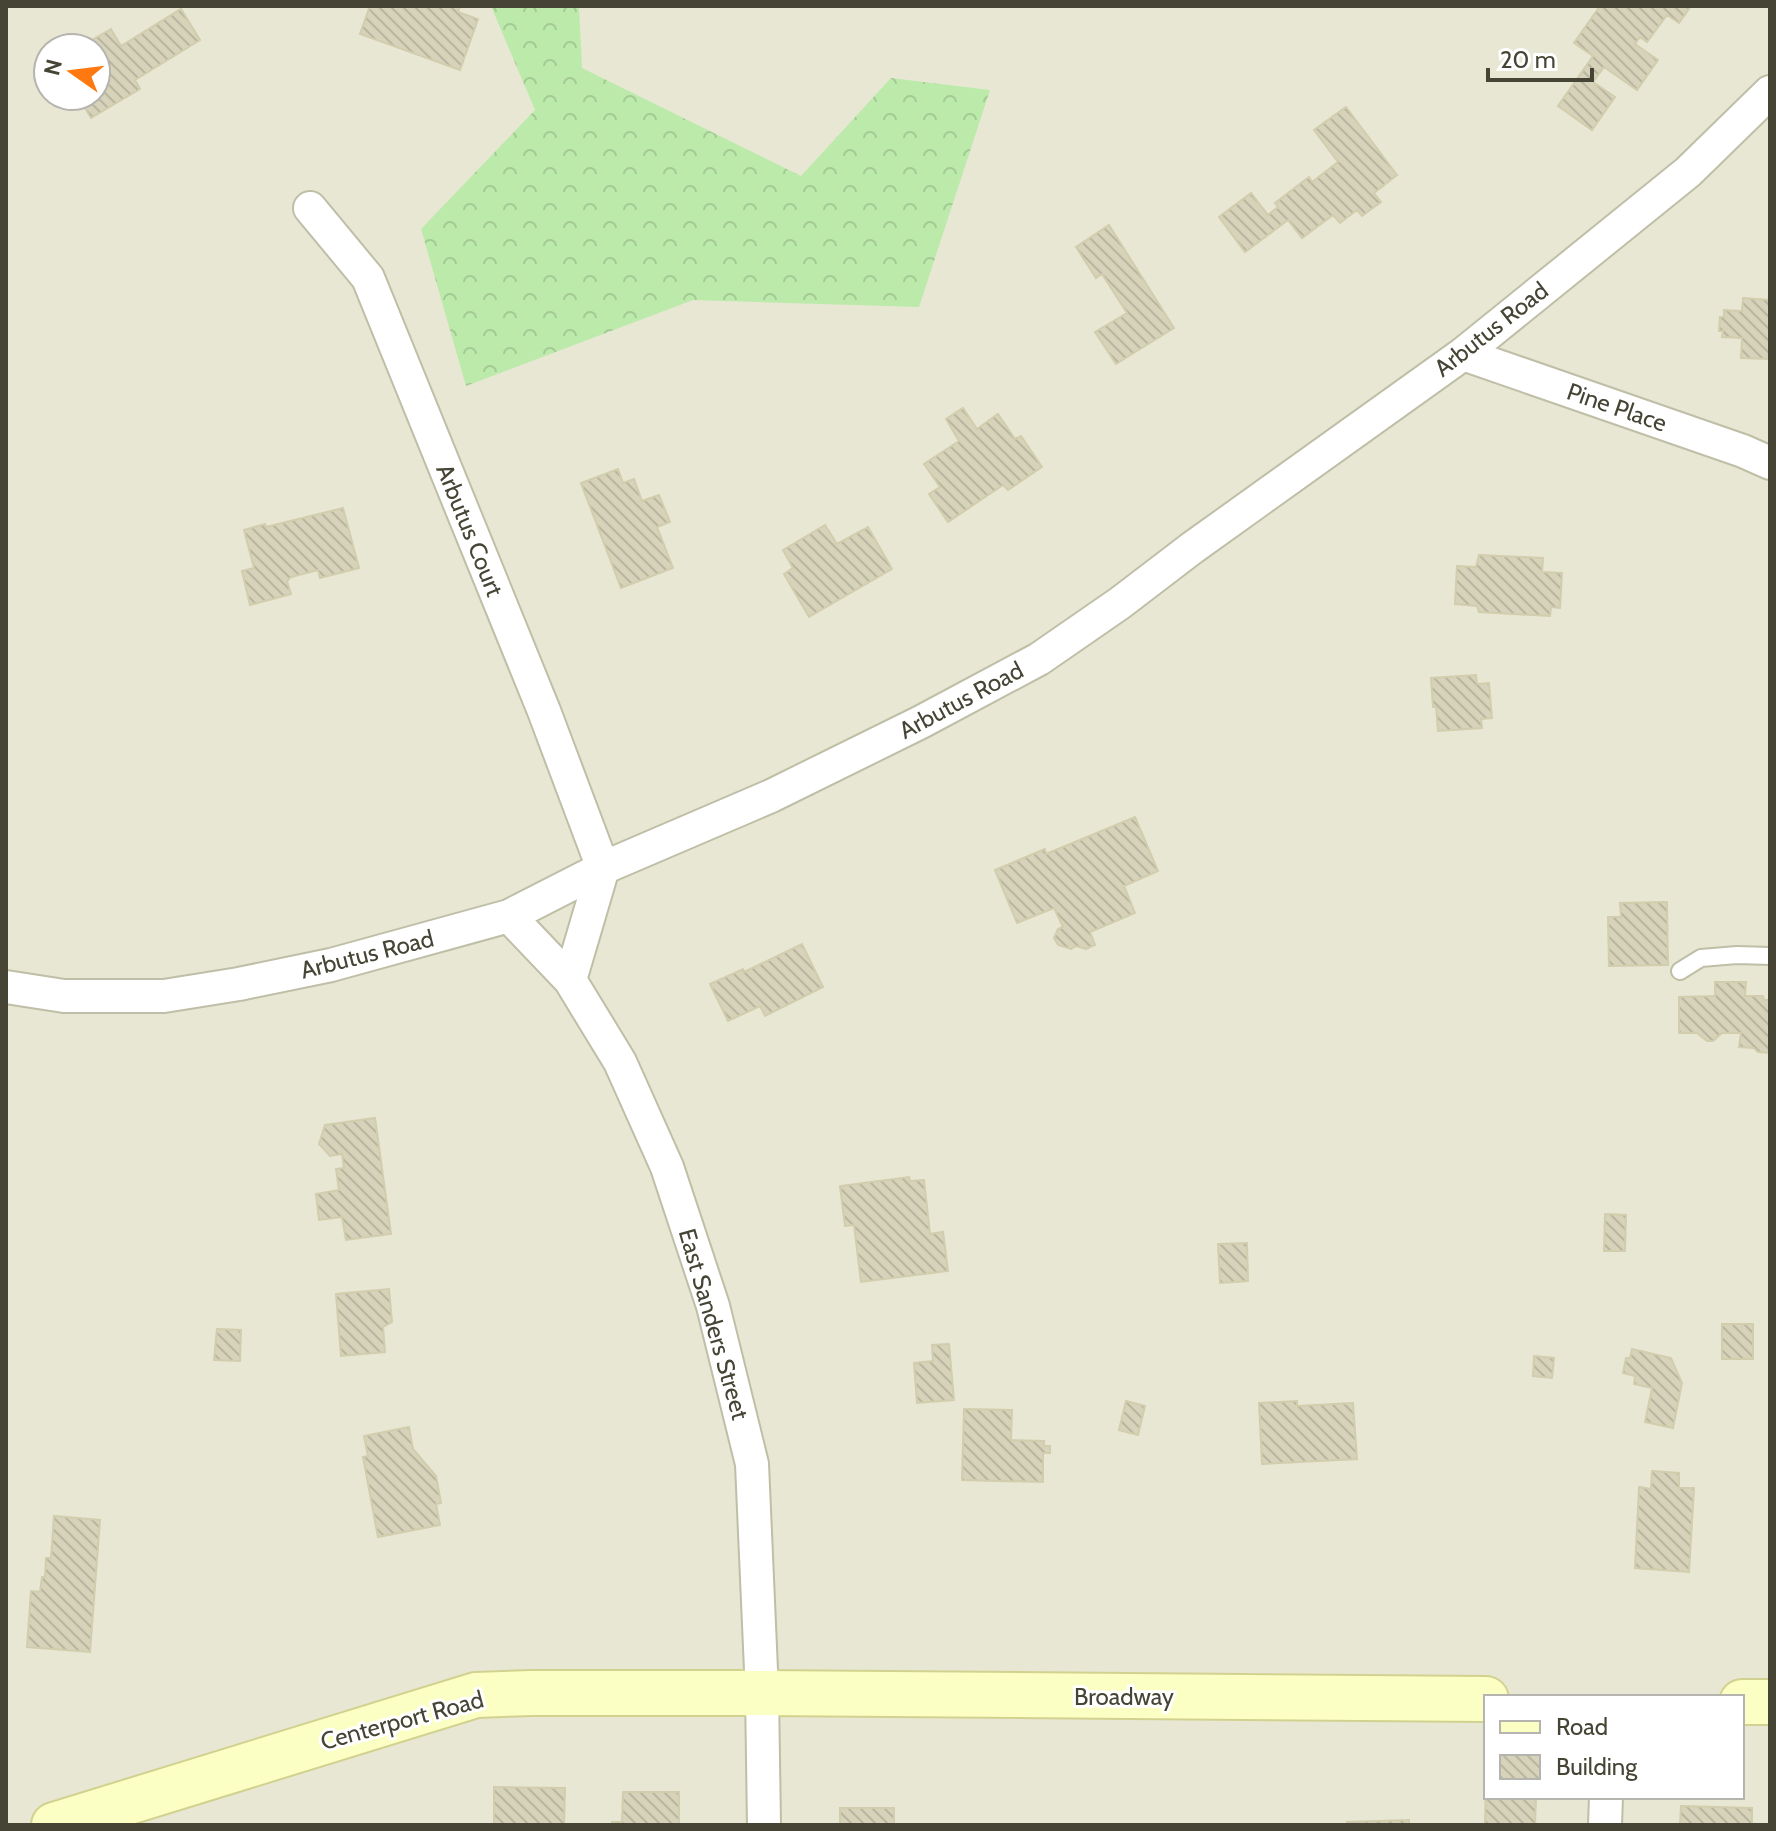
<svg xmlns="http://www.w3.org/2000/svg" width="1776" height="1831" font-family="Cabin,sans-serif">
<defs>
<pattern id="forest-crowns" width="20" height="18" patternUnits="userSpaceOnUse" patternTransform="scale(2)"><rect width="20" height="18" fill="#bceaab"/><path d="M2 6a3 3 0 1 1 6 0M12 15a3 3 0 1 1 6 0" fill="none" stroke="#a3ca94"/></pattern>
<pattern id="building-back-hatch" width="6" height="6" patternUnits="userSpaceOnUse" patternTransform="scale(2)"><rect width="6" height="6" fill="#d6d3ba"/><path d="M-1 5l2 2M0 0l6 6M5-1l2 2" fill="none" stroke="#b9b6a0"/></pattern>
</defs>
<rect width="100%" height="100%" fill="#f3f3e5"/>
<path fill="#e8e7d3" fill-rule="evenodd" d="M6 6H1770V1825H6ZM48 48H96V96H48ZM1486 1697H1742V1797H1486Z"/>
<path fill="url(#forest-crowns)" d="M491 6H579L582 68 801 176 891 78 990 90 919 307 693 300 466 386 421 229 535 110Z"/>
<path fill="url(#building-back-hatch)" stroke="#d1cdad" stroke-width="2" d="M370 6H460L458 12 478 19 460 70 360 34Z
M1600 6H1691L1679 23 1667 15 1647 42 1640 37 1635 44 1658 60 1637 90 1604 67 1593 82 1615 97 1592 130 1558 106 1593 56 1574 43Z
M181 9 200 40 135 80 140 89 91 118 78 96H96V48H90L93 46 90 41 111 29 121 46Z
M1346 107 1397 175 1374 193 1381 202 1362 216 1357 210 1340 223 1333 215 1302 238 1288 220 1245 252 1219 217 1251 193 1268 215 1278 207 1275 203 1309 177 1312 182 1338 162 1314 130Z
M1109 225 1174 328 1116 364 1095 332 1127 313 1102 274 1096 278 1076 247Z
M1743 298 1769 300 1770 359 1741 358 1742 338 1722 337 1723 331H1719L1720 317H1724V310L1742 311Z
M963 408 977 429 998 414 1015 439 1021 436 1042 467 1008 490 1003 485 948 522 929 494 940 487 924 464 959 441 946 419Z
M618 469 623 483 634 479 642 501 659 495 670 522 657 527 673 568 621 588 581 483Z
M343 508 359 568 320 578 318 570 291 577 287 581 291 594 250 605 242 571 254 568 244 530 265 524 266 527Z
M825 525 837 544 868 527 892 569 809 617 784 574 793 568 783 550Z
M1479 555 1543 558 1542 572 1562 573 1560 608 1551 607 1550 616 1479 612 1477 606 1455 604 1457 566 1476 567Z
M1476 675 1477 684 1489 683 1492 718 1481 719 1482 728 1438 731 1436 707H1433L1431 678Z
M1135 817 1158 871 1124 886 1135 913 1090 932 1095 945 1086 949 1076 946 1071 949 1058 945 1054 938 1058 929 1063 927 1054 908 1017 923 995 870 1045 849 1046 854Z
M1667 902 1668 965 1609 966 1608 917H1621L1620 903Z
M802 944 823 987 765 1016 760 1006 728 1021 710 984 743 969 744 972Z
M1715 982H1746L1745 996H1763L1764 1000H1770V1053L1758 1052 1754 1048 1739 1047 1741 1033H1722L1713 1041H1707L1697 1033H1679V997L1715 996Z
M375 1118 391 1234 346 1240 342 1217 319 1220 316 1194 339 1190 336 1169 344 1168 342 1154 330 1156 319 1144 325 1125Z
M909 1177 910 1181 924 1180 930 1234 943 1232 948 1271 861 1282 854 1225 845 1226 840 1186Z
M1605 1214 1626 1215 1625 1251H1604Z
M1247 1243 1248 1281 1220 1283 1218 1244Z
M389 1289 392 1322 383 1327 385 1352 341 1356 336 1294Z
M1722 1324H1753V1359H1722Z
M217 1329 241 1330 240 1361 214 1360Z
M949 1344 954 1400 917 1403 914 1363 933 1361 932 1345Z
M1632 1349 1671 1358 1682 1383 1673 1428 1645 1422 1652 1388 1634 1384 1635 1376 1623 1373 1626 1358H1630Z
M1534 1356 1554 1358 1552 1378 1533 1376Z
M1126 1401 1145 1406 1138 1435 1119 1430Z
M1297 1401V1406L1353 1403 1357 1459 1262 1464 1259 1403Z
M964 1409 1012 1410 1011 1440 1044 1441V1446H1050V1453H1043V1482L962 1480Z
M409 1427 413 1449 436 1476 441 1503 436 1504 440 1525 378 1537 363 1457 368 1456 364 1436Z
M1652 1471 1679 1473V1488H1694L1689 1572 1635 1568 1639 1487 1651 1489Z
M54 1516 100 1520 90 1652 27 1647 31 1591 40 1592 42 1577H45L46 1558H51Z
M1486 1782V1797H1536L1535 1825H1485Z
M494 1787 565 1788 564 1825H494Z
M623 1792H679V1825H612V1822H622Z
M1681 1806 1752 1808V1825H1680Z
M840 1808H894V1825H842L840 1824Z
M1409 1820V1825H1347V1822Z"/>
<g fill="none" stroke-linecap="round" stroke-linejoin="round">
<defs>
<path id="service" d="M1680 971 1701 958 1737 955 1770 956"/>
<path id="minor" d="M310 208 368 278 544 711 603 868 570 980
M1463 354 1743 451 1770 463
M509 916 570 980 620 1062 667 1167 713 1306 752 1464 762 1693 764 1825
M6 987 64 996H164L239 984 331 965 509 916 603 868 771 796 921 722 1039 659 1120 603 1192 548 1463 354 1688 172 1770 92
M1605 1825 1606 1797"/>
<path id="secondary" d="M1742 1702H1770
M54 1825 476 1695 532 1693H762L1486 1699"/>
</defs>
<use href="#service" stroke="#bfbea7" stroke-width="20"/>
<use href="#minor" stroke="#bfbea7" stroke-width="36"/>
<use href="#secondary" stroke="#d2d290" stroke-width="48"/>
<use href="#service" stroke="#fff" stroke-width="16"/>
<use href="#minor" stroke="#fff" stroke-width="32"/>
<use href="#secondary" stroke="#fcffc3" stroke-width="44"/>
</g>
<g text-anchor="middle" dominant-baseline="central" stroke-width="6" stroke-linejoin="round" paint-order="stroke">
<g font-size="24" fill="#464434" stroke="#fff">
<text transform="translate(1491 329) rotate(-38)">Arbutus Road</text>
<text transform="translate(1617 407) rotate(19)">Pine Place</text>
<text transform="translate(470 530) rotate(68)">Arbutus Court</text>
<text transform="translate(961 700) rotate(-28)">Arbutus Road</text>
<text transform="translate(367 954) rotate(-14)">Arbutus Road</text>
<text transform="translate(714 1324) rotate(74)">East Sanders Street</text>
<text x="1124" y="1696">Broadway</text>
<text transform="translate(402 1720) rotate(-15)">Centerport Road</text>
</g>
</g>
<rect width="1776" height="1831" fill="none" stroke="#464434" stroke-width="16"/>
<rect x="1484" y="1695" width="260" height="104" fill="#ffffff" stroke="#b5b4ae" stroke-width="2"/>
<rect x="1500" y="1721" width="40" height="12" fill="#fcffc3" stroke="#b5b4ae" stroke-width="2"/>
<text x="1556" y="1735" font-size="24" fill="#464434">Road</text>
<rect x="1500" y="1755" width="40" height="24" fill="url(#building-back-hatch)" stroke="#b5b4ae" stroke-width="2"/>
<text x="1556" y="1775" font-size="24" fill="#464434">Building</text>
<g transform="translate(72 72) rotate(284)"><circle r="38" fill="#ffffff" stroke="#b5b4ae" stroke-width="2"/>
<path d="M0-6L14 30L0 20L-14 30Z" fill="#ff7810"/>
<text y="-12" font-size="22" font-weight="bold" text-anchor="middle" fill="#464434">N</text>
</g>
<path d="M1488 68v12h104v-12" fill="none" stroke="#464434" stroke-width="4"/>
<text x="1500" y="68" font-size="24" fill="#464434" stroke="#ffffff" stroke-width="6" paint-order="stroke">20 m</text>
</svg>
